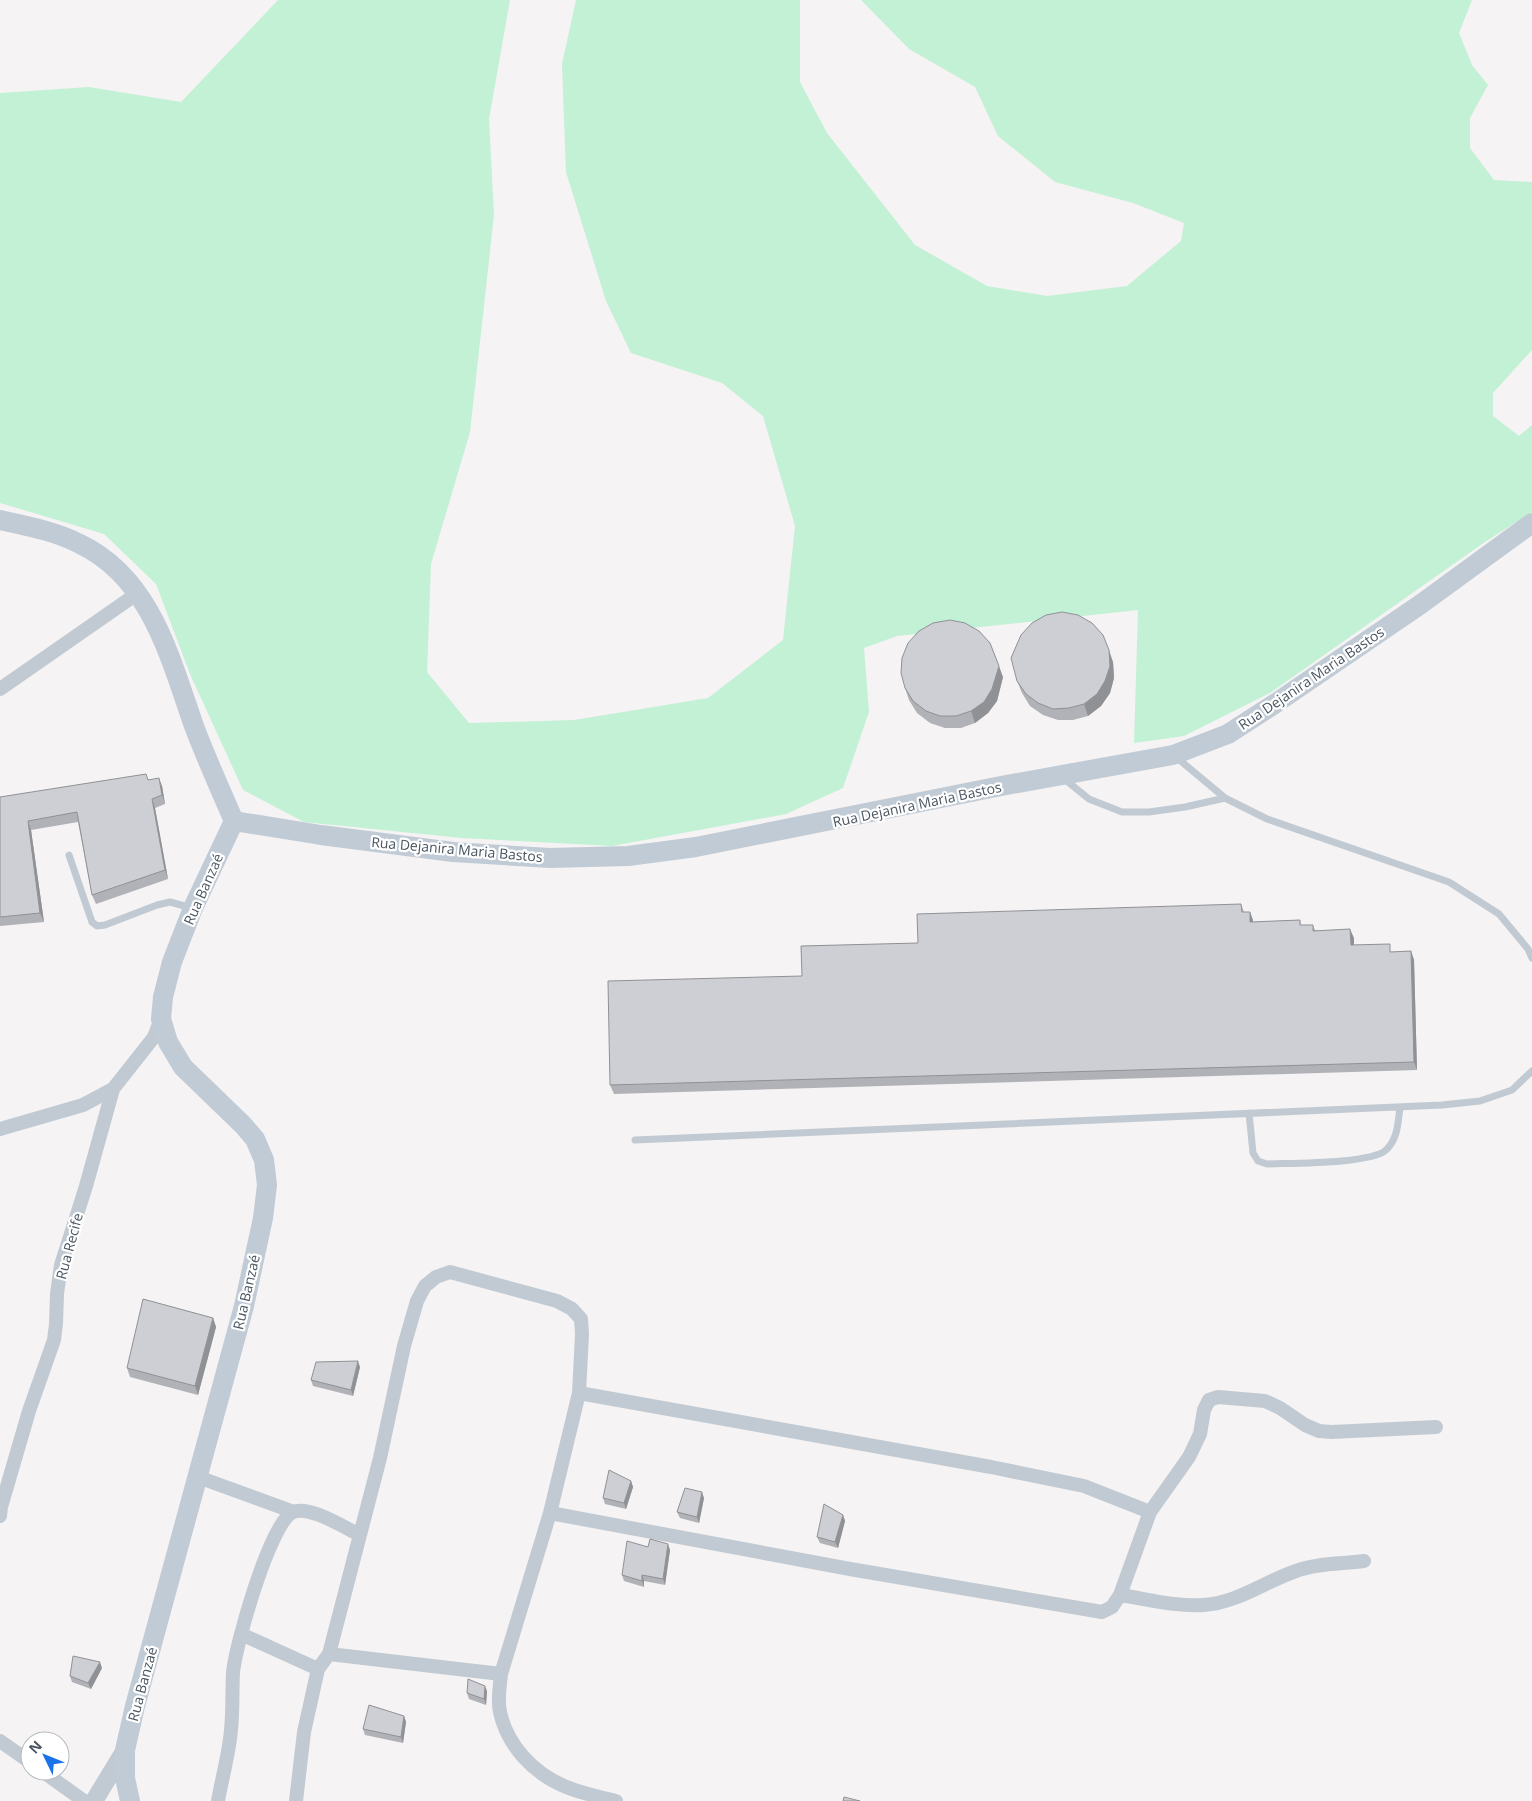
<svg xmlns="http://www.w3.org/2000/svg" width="1532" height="1801" font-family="'Open Sans',sans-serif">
<rect width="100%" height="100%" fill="#f5f3f3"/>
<path fill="#c3f1d5" d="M278 0H510L489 119 494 215 470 432 431 564 427 672 469 723 574 720 708 698 783 640 795 526 763 416 722 383 631 353 606 301 566 172 562 64 576 0H800V82L827 133 915 245 987 286 1047 296 1127 286 1181 241 1184 223 1133 203 1055 182 998 136 975 87 909 49 861 0H1472L1459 33 1472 65 1488 85 1470 118V148L1494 180 1532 182V350L1493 393V416L1519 436 1532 425V512L1485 542 1270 693 1184 736 1134 743 1138 610 897 636 864 648 869 712 843 788 786 814 612 846 462 838 304 822 243 790 190 674 156 584 104 534 0 503V93L89 87 181 102Z"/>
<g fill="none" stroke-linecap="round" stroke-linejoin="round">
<path stroke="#c1cad2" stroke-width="7" d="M1176 757 1225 798 1267 819 1449 882 1499 914 1528 949 1532 958
M1063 778 1089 799 1122 812H1149L1185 807 1225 798
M69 855 92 922 97 926 105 925 157 905 170 902 192 908
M1249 1113 1253 1153 1258 1161 1267 1164C1291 1163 1371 1164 1386 1150 1398 1139 1398 1122 1400 1107
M635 1140 1442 1105 1480 1101 1512 1090 1532 1071"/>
<path stroke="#c1cad2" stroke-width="14" d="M0 689 138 593
M0 1129 83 1105 113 1089
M579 1393 991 1467 1084 1486 1150 1512
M198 1477 294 1512
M550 1513 850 1569 1102 1612 1112 1607 1120 1595 1150 1512 1189 1457 1200 1434 1204 1410 1209 1400 1218 1397 1265 1401 1280 1408 1305 1425 1319 1431 1332 1432 1436 1427
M0 1516 1 1507 29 1411 54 1340 56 1324 57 1294 61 1265 86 1186 113 1089 154 1037 161 1019
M1120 1595C1147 1599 1177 1607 1204 1605 1237 1603 1266 1581 1296 1571 1317 1563 1342 1564 1364 1561
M241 1634 318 1669
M329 1654 501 1674
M0 1741 30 1762
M42 1771 84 1801
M218 1801C222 1778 229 1754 231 1730 233 1711 232 1692 233 1673 235 1647 270 1522 293 1512 310 1505 345 1528 360 1535
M296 1801 304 1732 318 1669 329 1654 380 1458 404 1346 417 1301 425 1286 436 1277 450 1272 557 1301 572 1309 581 1319 582 1334 579 1393 550 1513 501 1674C500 1686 497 1700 500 1712 507 1745 533 1773 564 1786 580 1793 599 1797 616 1801"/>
<path stroke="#c1cad2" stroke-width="18" d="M94 1801 125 1750"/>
<path stroke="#c1cbd6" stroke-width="20" d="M0 520C27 526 55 531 80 544 151 578 170 658 194 726 206 758 220 789 234 821
M234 821 321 835 453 852 550 858 628 856 696 847 1001 786 1173 755 1228 734 1273 705 1421 604 1532 523
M130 1801 125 1778V1750L135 1706 244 1306 263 1218 267 1185 264 1160 255 1139 243 1125 183 1067 168 1042 161 1019 163 997 172 962 193 908 234 821"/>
</g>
<path fill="#b0b2b7" d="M1113 662 1114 678 1110 693 1101 706 1088 716 1073 720H1058L1043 715 1030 706 1022 693 1017 681Z
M1003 677 997 701 988 713 975 723 961 728H945L930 723 917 713 909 700 905 688Z
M148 780 162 786 165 804 155 808 168 879 96 904 92 895 78 822 31 830 44 922 0 926V797Z
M1241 904 1244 912H1250L1253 922 1300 920 1301 925H1313L1315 930 1354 938V945L1393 952 1411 951 1414 960 1417 1070 614 1094 610 1085 802 976 918 943Z
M213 1318 216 1327 198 1395 130 1377 127 1368Z
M360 1367 353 1396 313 1386 311 1380Z
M631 1481 633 1487 626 1509 605 1504 603 1498Z
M704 1498 699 1523 680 1518 677 1512Z
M843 1515 845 1521 838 1548 820 1543 817 1537Z
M648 1547 670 1550 665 1585 644 1581V1587L624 1581 622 1575Z
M102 1668 91 1689 72 1682 70 1676Z
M487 1691 486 1705 469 1699 467 1693Z
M404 1716 406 1722 403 1743 365 1735 363 1729Z"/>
<path fill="#909195" d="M1109 650 1113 662 1114 678 1110 693 1101 706 1088 716 1084 704Z
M999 666 1003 677 997 701 988 713 975 723 971 711Z
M159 778 162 786 165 804 162 795Z
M152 799 155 808 168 879 165 870Z
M28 821 31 830 44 922 40 913Z
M1250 912 1253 920V931L1250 922Z
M1350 929 1354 938V954L1351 945Z
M1411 951 1414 960 1417 1070 1414 1062Z
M213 1318 216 1327 198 1395 195 1386Z
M358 1361 360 1367 353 1396 351 1390Z
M631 1481 633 1487 626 1509 624 1503Z
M702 1492 704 1498 699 1523 697 1517Z
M843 1515 845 1521 838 1548 835 1542Z
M668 1544 670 1550 665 1585 663 1579Z
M642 1575 644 1581V1587L642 1581Z
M100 1662 102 1668 91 1689 88 1683Z
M485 1686 487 1691 486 1705 484 1699Z
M404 1716 406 1722 403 1743 401 1737Z"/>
<path fill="#cdcfd5" stroke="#909195" d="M1062 612 1078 615 1092 623 1103 635 1109 650 1110 666 1105 681 1097 694 1084 704 1069 708 1053 709 1038 703 1026 694 1017 681 1011 658 1021 635 1032 623 1046 615Z
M950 620 965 623 979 631 990 643 999 666 992 689 984 702 971 711 956 716H940L926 711 913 701 905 688 901 673 902 658 908 643 919 631 933 623Z
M146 774 148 780 159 778 162 795 152 799 165 870 92 895 77 812 28 821 40 913 0 917V797Z
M1241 904 1242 912H1250V922L1300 920V925H1313V931L1350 929 1351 945 1390 944V952L1411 951 1414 1062 610 1085 608 981 802 976 801 946 918 943 917 914Z
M143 1299 213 1318 195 1386 127 1368Z
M358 1361 351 1390 311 1380 316 1362Z
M609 1470 631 1481 624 1503 603 1498Z
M685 1488 702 1492 697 1517 677 1512Z
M824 1504 843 1515 835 1542 817 1537Z
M650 1539 668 1544 663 1579 642 1575V1581L622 1575 627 1541 648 1547Z
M73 1656 100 1662 88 1683 70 1676Z
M468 1679 485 1686 484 1699 467 1693Z
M369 1705 404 1716 401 1737 363 1729Z
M844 1797 860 1801H843Z"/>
<g text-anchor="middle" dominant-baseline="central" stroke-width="4.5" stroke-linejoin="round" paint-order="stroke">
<g font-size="14" fill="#4a5661" stroke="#fff">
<text transform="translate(1311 678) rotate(-34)">Rua Dejanira Maria Bastos</text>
<text transform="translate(917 804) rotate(-12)">Rua Dejanira Maria Bastos</text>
<text transform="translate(457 849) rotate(5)">Rua Dejanira Maria Bastos</text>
<text transform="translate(203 889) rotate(-66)">Rua Banzaé</text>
<text transform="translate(69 1246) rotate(-75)">Rua Recife</text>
<text transform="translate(246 1292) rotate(-77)">Rua Banzaé</text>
<text transform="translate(142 1684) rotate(-75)">Rua Banzaé</text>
</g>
</g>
<g transform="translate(45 1756) rotate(313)"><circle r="24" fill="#ffffff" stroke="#b7bbc0"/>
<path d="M0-4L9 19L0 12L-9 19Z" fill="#1a73e8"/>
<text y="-8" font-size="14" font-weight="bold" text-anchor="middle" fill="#4a5661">N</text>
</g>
</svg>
